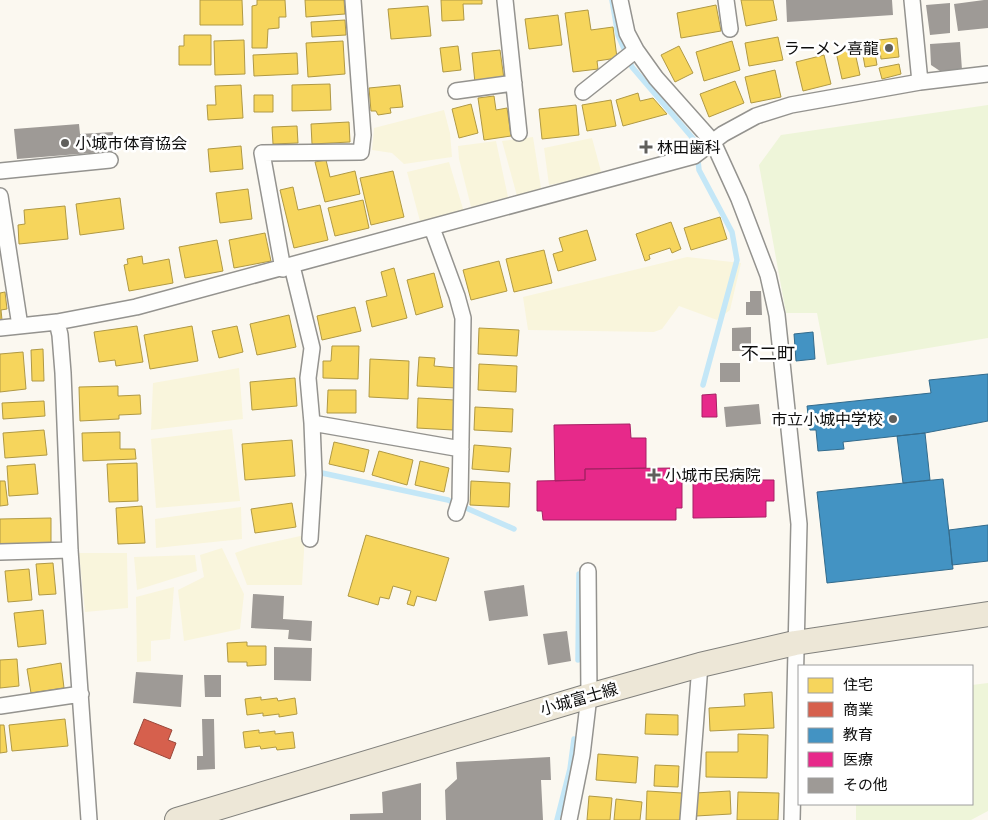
<svg xmlns="http://www.w3.org/2000/svg" width="988" height="820" font-family="Bitter,'Noto Sans JP',serif">
<rect width="100%" height="100%" fill="#fbf8f0"/>
<path fill="#f9f5dc" d="M444 110 450 133 452 157 404 164 392 153 372 150 374 128Z
M533 137 541 188 517 196 502 141Z
M592 138 602 175 549 185 544 148Z
M496 141 508 197 471 207 459 159 458 146Z
M449 162 464 212 421 225 407 172Z
M687 257 741 263 730 310 717 320 679 306 662 329 654 332 528 330 523 297Z
M239 368 243 419 151 430 153 383Z
M232 429 240 501 156 508 151 439Z
M241 507 242 539 156 548 155 519Z
M305 535 302 585H247L235 553 251 547Z
M222 548 244 594 240 629 184 641 178 590 204 577 200 555Z
M79 553H127L128 608 85 612Z
M195 555 197 571 137 590 134 557Z
M174 587 170 639 151 641V661L137 662 136 597Z"/>
<path fill="#eef5d9" d="M988 105V338L827 365 817 313H786L759 165 781 135Z
M988 683V811L971 820H856V804H972V685Z"/>
<path fill="#f6d55c" stroke="#b09944" d="M200 0H242L243 25H200Z
M257 0H285L286 17H279V28L268 29 267 48H252V6L257 5Z
M305 0H344L345 14 306 17Z
M441 0H482V4H463L464 20 442 21Z
M741 0H773L777 20 746 26Z
M716 5 721 31 681 38 677 13Z
M428 6 431 36 391 39 388 9Z
M588 10 591 30 613 27 617 58 597 61 598 69 573 72 565 13Z
M558 15 562 45 529 49 525 19Z
M345 20 346 35 312 37 311 22Z
M184 35H211V65H179V46H184Z
M778 37 783 60 749 66 745 43Z
M897 38 899 57 881 59 879 40Z
M244 40 245 74 215 75 214 41Z
M343 41 345 74 308 77 306 43Z
M732 41 740 70 704 81 696 52Z
M873 42 877 65 865 67 861 44Z
M458 46 461 70 443 72 440 48Z
M679 46 693 73 675 82 661 55Z
M854 48 860 75 842 79 836 52Z
M500 50 504 79 475 83 472 53Z
M297 53 298 74 254 76 253 55Z
M824 55 831 84 803 91 796 62Z
M899 64 901 74 882 79 879 68Z
M775 70 781 97 751 103 745 77Z
M735 81 744 103 709 117 700 94Z
M330 84 331 110 292 111V85Z
M241 85 243 118 208 120 207 105H216L215 86Z
M400 85 403 107 390 108 391 113 378 115 376 111H371L369 88Z
M638 93 640 101 653 98 667 114 623 126 616 100Z
M254 95H273V112H254Z
M494 96 496 110 507 108 511 136 484 140 478 98Z
M611 100 616 126 587 131 582 105Z
M471 104 478 133 459 138 452 109Z
M576 105 579 135 542 139 539 109Z
M349 122 350 142 312 144 311 124Z
M297 126 298 143 273 144 272 127Z
M241 146 243 169 210 172 208 149Z
M326 160 330 177 355 171 360 194 325 202 315 162Z
M393 171 404 217 371 225 360 178Z
M293 187 298 210 320 205 328 240 294 248 280 190Z
M248 189 252 219 220 223 216 193Z
M120 198 124 229 80 235 76 204Z
M363 200 369 228 335 236 328 208Z
M65 206 68 239 19 244 18 225 25 224 24 210Z
M720 217 727 239 691 250 684 228Z
M671 222 681 249 672 253 670 248 649 255 650 259 645 261 636 234Z
M587 230 596 260 558 271 553 254 563 251 559 238Z
M265 233 271 261 234 268 229 240Z
M217 240 223 271 185 278 179 247Z
M544 250 552 283 514 292 506 259Z
M142 256 143 264 169 259 173 283 129 291 124 265 128 264 127 259Z
M499 261 507 291 471 300 463 270Z
M394 268 407 318 372 327 366 301 387 296 381 272Z
M434 273 443 307 416 315 407 280Z
M5 292 7 309 1 310 2 320H0V293Z
M355 307 361 331 322 340 317 316Z
M289 315 296 347 257 355 250 324Z
M137 326 143 362 116 366 115 360 99 362 94 332Z
M192 326 198 361 150 369 144 335Z
M237 326 243 352 219 358 212 331Z
M479 328 519 330 517 356 478 354Z
M332 346H359L358 379 323 378V361H331Z
M43 349 44 381H32L31 350Z
M23 352 26 389 0 392V354Z
M419 357 435 358 434 366 456 368 455 388 417 386Z
M370 359 409 361 408 399 369 397Z
M479 364 517 366 516 392 478 390Z
M295 378 297 406 252 410 250 382Z
M118 386V396L140 395 141 414 119 415V419L80 421 79 387Z
M328 390H356V413H327Z
M418 398 455 400 453 430 417 428Z
M44 401 45 416 3 419 2 403Z
M475 407 513 409 512 432 474 430Z
M44 430 47 455 5 458 3 433Z
M120 432V449H135L136 459 83 461 82 433Z
M292 440 295 476 245 480 242 444Z
M334 442 369 450 364 472 329 464Z
M474 445 511 448 509 472 472 469Z
M379 451 413 460 407 485 372 475Z
M420 461 449 468 444 492 415 485Z
M137 463 138 501 109 502 107 464Z
M35 464 38 494 9 496 7 466Z
M0 481H5L8 505 0 506Z
M471 481 510 483 509 507 470 505Z
M292 503 296 527 255 533 251 509Z
M142 506 145 543 118 544 116 508Z
M51 518V543L0 544V519Z
M366 535 449 558 436 601 417 596 414 606 407 604 411 591 393 586 389 599 380 597 378 605 348 596Z
M53 563 56 594 39 595 36 564Z
M29 569 32 600 8 602 5 571Z
M43 610 46 644 18 647 14 613Z
M247 642V646H266V665L247 666V662H228L227 643Z
M17 659 19 686 0 688V660Z
M61 663 64 688 31 693 27 669Z
M772 692 774 728 710 731 709 708 745 706 744 694Z
M261 697V700L277 698 278 701 295 698 297 714 279 717V714L263 716V713L247 715 245 699Z
M646 714 678 715V735L645 734Z
M65 719 68 746 12 751 9 725Z
M0 725H4L7 752 0 753Z
M259 730V733L275 731V734L293 732 295 748 277 750 276 747 261 749 260 746 245 748 243 732Z
M738 734 768 735 767 778 706 777V752H738Z
M598 754 638 757 636 783 596 780Z
M655 765 679 766 678 787 654 786Z
M647 791 682 793V820H646Z
M730 791 731 814 696 816 695 793Z
M738 792 779 793 778 820H737Z
M589 796 612 798 610 820H587Z
M616 799 642 802 640 820H614Z"/>
<path fill="#d6604d" stroke="#9a473a" d="M144 719 172 730 168 740 176 743 170 759 134 744Z"/>
<path fill="#4393c3" stroke="#336b8c" d="M813 332 815 359 796 361 794 334Z
M988 374V421L925 433 843 442 844 449 818 451 816 430H810L807 406 931 393 929 380Z
M925 433 930 480 903 483 897 436Z
M943 479 953 569 827 583 817 492Z
M988 525V561L952 565 949 530Z"/>
<path fill="#e7298a" stroke="#a62164" d="M716 394 717 417H702V395Z
M630 424 631 438H646V468L585 469V480L555 481 554 425Z
M675 468V475H682V508H676V520H543L542 511H537V481L585 480V469Z
M693 480H774V501H766V517L693 518Z"/>
<g fill="none" stroke-linecap="round" stroke-linejoin="round">
<path stroke="#c4e7f7" stroke-width="5.5" d="M612 0 618 35 632 67 696 142 699 170 732 232 737 260 703 385
M322 473 448 500 514 529
M578 660 579 574
M557 820 570 769 574 739"/>
</g>
<path fill="#9e9a96" d="M786 0H892L893 15 787 22Z
M984 0H988V28L958 31 954 4Z
M950 3V33L930 35 926 5Z
M960 42 962 70 940 71 931 65 930 44Z
M79 124 80 134 113 132 115 151 17 159 14 129Z
M750 291H761L762 315H746V302H750Z
M751 327V351H732V328Z
M720 363H740V382H720Z
M759 404 761 424 726 427 724 407Z
M524 585 528 616 489 621 484 591Z
M253 594 284 596 283 619 312 621 311 641 288 639 289 630 251 628Z
M567 631 571 661 548 665 543 634Z
M274 647 312 648 311 681 274 680Z
M136 672 183 675 181 707 133 703Z
M204 675H221V697H205Z
M202 719H214L215 769 197 770V756H203Z
M550 757 551 780H541L543 820H446L445 790 457 779 456 762Z
M421 783V820H350V814L383 813 382 792Z"/>
<g fill="none" stroke-linecap="round" stroke-linejoin="round">
<defs>
<path id="street" d="M505 0 519 133
M620 0 627 33 636 50 656 78 713 142 739 199 768 275 777 315 799 524 792 820
M726 0 730 29
M912 0 920 82
M456 91 514 83
M583 92 636 50
M0 171 110 160
M0 196 20 326
M432 228 457 296 463 318 460 500 456 513
M292 266 312 348 308 378 312 423 461 449
M283 269 262 153 361 152 363 135 353 0
M57 322 60 335 63 373 70 550 89 820
M0 328 57 322 136 307 694 156 723 134 756 116 791 105 920 82 988 74
M310 539 314 475 312 423
M0 552 70 550
M0 706 81 694
M569 820 582 755 589 696 588 571
M688 820 700 665"/>
<path id="primary" d="M177 820 589 696 700 665 795 643 988 614"/>
</defs>
<use href="#street" stroke="#94938f" stroke-width="18"/>
<use href="#primary" stroke="#81807c" stroke-width="26"/>
<use href="#street" stroke="#fefefd" stroke-width="15"/>
<use href="#primary" stroke="#ede7d7" stroke-width="24"/>
</g>
<g fill="#605f5c" stroke="#fff" stroke-width="2">
<circle cx="889" cy="48" r="5"/>
<circle cx="65" cy="143" r="5"/>
<path d="M643.5 139.5h5v5h5v5h-5v5h-5v-5h-5v-5h5z"/>
<circle cx="893" cy="419" r="5"/>
<path d="M651.5 467.5h5v5h5v5h-5v5h-5v-5h-5v-5h5z"/>
</g>
<g text-anchor="middle" dominant-baseline="central" stroke-width="5" stroke-linejoin="round" paint-order="stroke">
<g font-size="16" fill="#0d0d0d" stroke="#fff" text-anchor="start">
<text x="879" y="48" text-anchor="end">ラーメン喜龍</text>
<text x="75" y="143">小城市体育協会</text>
<text x="657" y="147">林田歯科</text>
<text x="883" y="419" text-anchor="end">市立小城中学校</text>
<text x="665" y="475">小城市民病院</text>
</g>
<g font-size="16" fill="#0d0d0d" stroke="#fff">
<text transform="translate(579 699) rotate(-16)">小城富士線</text>
</g>
<g font-size="18" fill="#0d0d0d" stroke="#fff">
<text x="768" y="354">不二町</text>
</g>
</g>
<rect x="798" y="665" width="175" height="140" fill="#ffffff" stroke="#9e9e9e"/>
<rect x="808" y="678" width="25" height="15" fill="#f6d55c" stroke="#9e9e9e"/>
<text x="843" y="690" font-size="15" fill="#0d0d0d">住宅</text>
<rect x="808" y="702" width="25" height="15" fill="#d6604d" stroke="#9e9e9e"/>
<text x="843" y="715" font-size="15" fill="#0d0d0d">商業</text>
<rect x="808" y="728" width="25" height="15" fill="#4393c3" stroke="#9e9e9e"/>
<text x="843" y="740" font-size="15" fill="#0d0d0d">教育</text>
<rect x="808" y="752" width="25" height="15" fill="#e7298a" stroke="#9e9e9e"/>
<text x="843" y="765" font-size="15" fill="#0d0d0d">医療</text>
<rect x="808" y="778" width="25" height="15" fill="#9e9a96" stroke="#9e9e9e"/>
<text x="843" y="790" font-size="15" fill="#0d0d0d">その他</text>
</svg>
